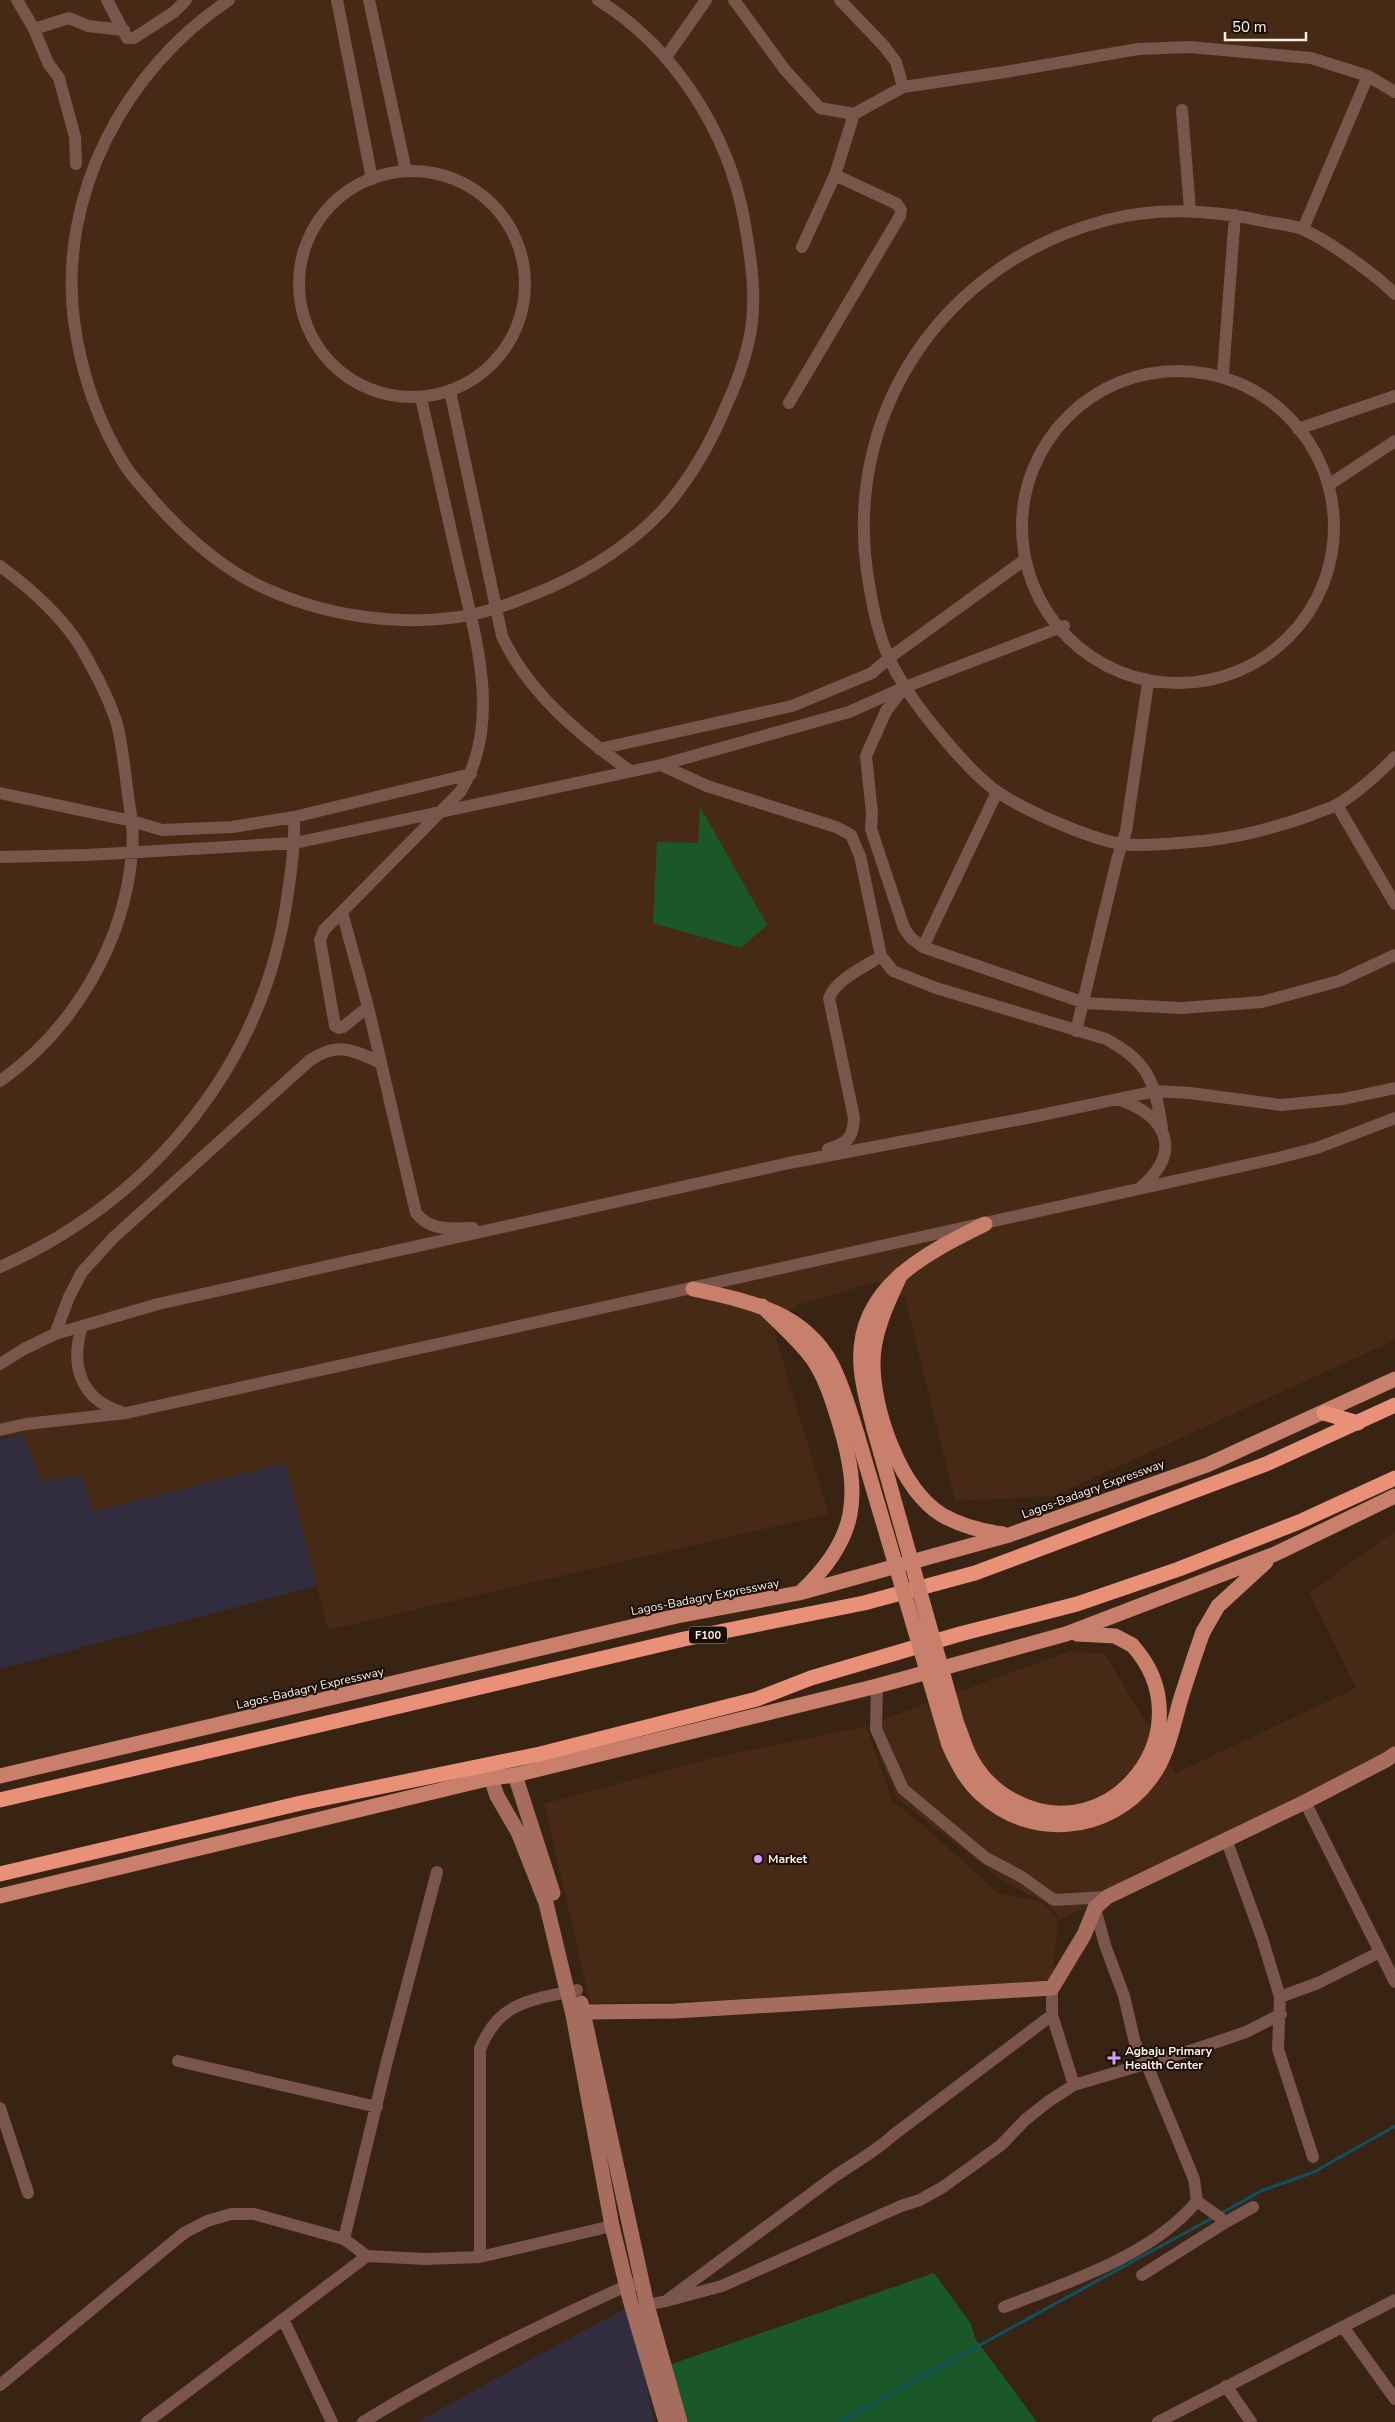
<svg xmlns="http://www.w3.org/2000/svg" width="1395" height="2422" font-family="'Nunito Sans',sans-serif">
<rect width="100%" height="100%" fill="#392313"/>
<path fill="#462a15" d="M0 0H1395V1340L1054 1496 955 1501 905 1298 876 1282 798 1305 771 1322 829 1514 328 1630 285 1463 92 1513 41 1482 23 1434 0 1438Z
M1395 1531V1760L1104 1901 1060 1919 1047 1903 1004 1882 897 1798 881 1761 870 1724 1070 1651 1105 1654 1176 1773 1356 1688 1309 1593Z
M866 1726 893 1802 923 1825 998 1893 1031 1899 1046 1905 1058 1921 1052 1980 797 1999 590 2003 544 1804 708 1759Z"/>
<path fill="#322d3e" d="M23 1434 41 1482 81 1475 92 1512 285 1463 317 1586 0 1669V1440Z
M632 2305 654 2422H417L561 2343Z"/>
<path fill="#1a5829" d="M700 807 767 925 741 948 653 923 657 842 698 843Z
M934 2273 971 2324 975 2338 1037 2422H687L669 2365Z"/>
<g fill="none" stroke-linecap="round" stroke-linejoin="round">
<path stroke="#0e5262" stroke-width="3" d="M1220 2214 1261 2191 1314 2172 1395 2126
M839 2422 1214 2217"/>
<path stroke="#79554b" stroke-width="12" d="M17 0 34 29 48 63 59 78 75 137 76 164
M107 0 127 38H134L174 12 186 0
M229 0C125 69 58 194 74 321 81 372 98 423 126 467 134 479 145 490 154 501 180 531 218 565 254 583 320 616 403 629 475 614 501 608 525 598 549 588 592 569 631 544 663 510 690 479 711 443 726 406 736 385 744 363 749 340 758 301 751 258 744 219 728 132 674 47 598 0
M337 0 372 179
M369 0 406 171
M734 0 785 70 820 108 854 114 903 87 1005 72 1138 49 1190 47 1311 58 1368 76 1395 92
M840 0 884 46 896 62 903 87
M34 29 69 18 88 26 124 30
M666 57 706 0
M1182 110 1190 210
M299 284a113 113 0 1 1 226 0a113 113 0 1 1-226 0Z
M1303 229 1368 76
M802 247 835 175 854 114
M1395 294C1376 275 1329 241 1304 230 1294 225 1280 224 1268 222 1215 210 1161 206 1107 220 943 262 839 415 869 584 873 609 878 633 888 656 902 687 924 715 946 741 961 759 979 779 999 793 1026 811 1090 839 1122 844 1144 847 1180 843 1203 841 1240 837 1275 828 1311 815 1319 811 1330 809 1338 804 1357 793 1380 772 1395 757
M1022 527a156 156 0 1 1 312 0a156 156 0 1 1-312 0Z
M1223 374 1235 215
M450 391 502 636C528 692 579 735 629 770
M789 403 900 216 901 210 897 204 835 175
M1298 429 1395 396
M1330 484 1395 441
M0 566C30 588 60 614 80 646 94 670 111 701 118 728 123 750 125 773 128 795 131 814 134 833 132 852 125 942 74 1029 0 1081
M903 689 886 711 866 756 872 813 871 829 904 928 911 938 923 947 1085 1003 1181 1008 1262 1002 1339 981 1395 955
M599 749 792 706 872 673 889 658 1023 561
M661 765 707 786 836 827 851 835 860 856 881 956 893 971 936 988 1106 1039C1149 1062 1154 1081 1162 1127
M0 793 132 821 162 830 232 827 294 817 471 774
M1337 805 1395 904
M0 857 87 855 295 843 661 765 849 712 905 687 1064 626
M342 912 368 1007 416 1213C431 1232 451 1228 473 1228
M923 947 997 792
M368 1007 343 1027 339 1028 335 1026 320 940 324 930 460 792C505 721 473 629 456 553 444 501 433 449 421 398
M1076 1031 1117 860 1126 831 1148 683
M1117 1099C1166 1115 1184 1150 1141 1187
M828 1149C848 1143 853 1138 854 1118L829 998C836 979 865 967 881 956
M0 1267C155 1198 266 1061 288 892 292 866 295 842 294 817
M82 1326C70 1365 80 1399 121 1412
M55 1334 69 1297 82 1272 113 1238 309 1061C337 1041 353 1050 381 1063
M0 1364 24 1349 55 1334 158 1304 789 1163 1027 1118 1156 1091 1190 1093 1281 1105 1343 1099 1395 1088
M0 1430 26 1424 126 1413 1274 1159 1317 1148 1395 1118
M877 1686 876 1729 903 1789 986 1858 1022 1877 1054 1900 1107 1897
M1305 1802 1395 1982
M1226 1839 1262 1938 1280 1997 1278 2049 1313 2157
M1052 1988V2015L1074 2085
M1280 1997 1318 1983 1380 1952
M178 2061 377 2107
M0 2108 28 2193
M1197 2201 1226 2222 1253 2207
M344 2239 387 2061 437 1872
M480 2257V2049C499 2001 532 2000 577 1990
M1142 2275 1226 2222
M666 2301 722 2286 901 2206 920 2200 943 2187 1001 2145 1025 2120 1049 2101 1074 2085 1199 2048 1246 2032 1281 2014
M647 2305 666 2301 835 2176C854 2163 875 2152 892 2136L1052 2015
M1004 2307C1067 2283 1153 2255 1197 2201L1194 2179 1147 2065 1135 2043 1124 1996 1105 1945 1095 1908
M284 2321 332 2422
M1344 2328 1395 2399
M0 2385 184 2233 207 2221 231 2214H254L344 2239 367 2256 426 2259 480 2257 612 2226
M1226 2386 1251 2422
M147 2422 367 2256
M363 2422C449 2369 536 2327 628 2285L635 2284
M1158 2422 1395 2300"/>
<path stroke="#a66d5e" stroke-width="15" d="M515 1775 553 1893
M491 1778 497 1796 518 1832 546 1903 573 2015 612 2226 630 2300 666 2422
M581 2003 647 2305 680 2422
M573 2015 584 2012 675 2011 1052 1988 1084 1935 1095 1908 1107 1897 1305 1802 1386 1760 1395 1754"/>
<path stroke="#c87f6b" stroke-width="15" d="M901 1274C888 1302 873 1332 873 1363 873 1411 900 1489 942 1515 961 1526 981 1531 1003 1534
M693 1289C747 1301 804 1311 832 1365 843 1387 850 1411 857 1434
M762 1306C779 1323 798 1339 812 1358 826 1378 833 1402 840 1425 861 1496 858 1538 802 1591
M874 1429C869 1408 862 1387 861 1366 855 1288 926 1253 985 1224
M1203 1632 1218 1606 1266 1562
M1077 1634 1115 1636 1132 1645
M0 1776 677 1616 799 1593 1009 1535 1207 1465 1395 1379
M0 1896 491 1778 515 1775 877 1686 1066 1634 1275 1554 1395 1496"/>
<path stroke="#e89078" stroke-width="15" d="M1324 1413 1358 1423
M0 1800 684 1639 864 1603 975 1573 1266 1464 1395 1405
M0 1874 301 1803 540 1754 757 1699 811 1678 960 1634 1077 1604 1179 1569 1299 1522 1395 1478"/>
<path stroke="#c87f6b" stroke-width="15" d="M874 1429 957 1724C962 1736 966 1751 973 1762 983 1779 997 1792 1014 1801 1112 1853 1208 1728 1132 1645
M857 1434 949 1745C957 1763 966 1781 982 1795 1031 1840 1110 1833 1150 1779 1168 1756 1173 1725 1181 1698 1188 1676 1195 1654 1203 1632"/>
</g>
<g fill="#da9af6" stroke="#190f08" stroke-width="2">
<circle cx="758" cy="1859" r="5"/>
<path d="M1111.5 2050.5h5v5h5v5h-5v5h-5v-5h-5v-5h5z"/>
</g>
<g text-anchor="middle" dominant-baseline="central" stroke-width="4" stroke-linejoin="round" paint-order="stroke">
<rect fill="#190f08" stroke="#baaca3" stroke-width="1" x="689" y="1626.5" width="38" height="17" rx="4"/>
<g font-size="11" font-weight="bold" fill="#fff0e5">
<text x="708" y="1635">F100</text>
</g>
<g font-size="12" fill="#fff0e5" stroke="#190f08">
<text transform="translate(1093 1489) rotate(-20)">Lagos-Badagry Expressway</text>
<text transform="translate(705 1597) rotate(-11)">Lagos-Badagry Expressway</text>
<text transform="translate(310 1688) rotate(-13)">Lagos-Badagry Expressway</text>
</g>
<g font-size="12" font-weight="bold" fill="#fff0e5" stroke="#190f08" text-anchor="start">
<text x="768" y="1859">Market</text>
<text x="1125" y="2051">Agbaju Primary<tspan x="1125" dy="14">Health Center</tspan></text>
</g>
</g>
<path d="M1225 32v8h81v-8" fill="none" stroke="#fff0e5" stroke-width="2.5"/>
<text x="1232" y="32" font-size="15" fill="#fff0e5" stroke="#190f08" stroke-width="4" paint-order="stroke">50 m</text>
</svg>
